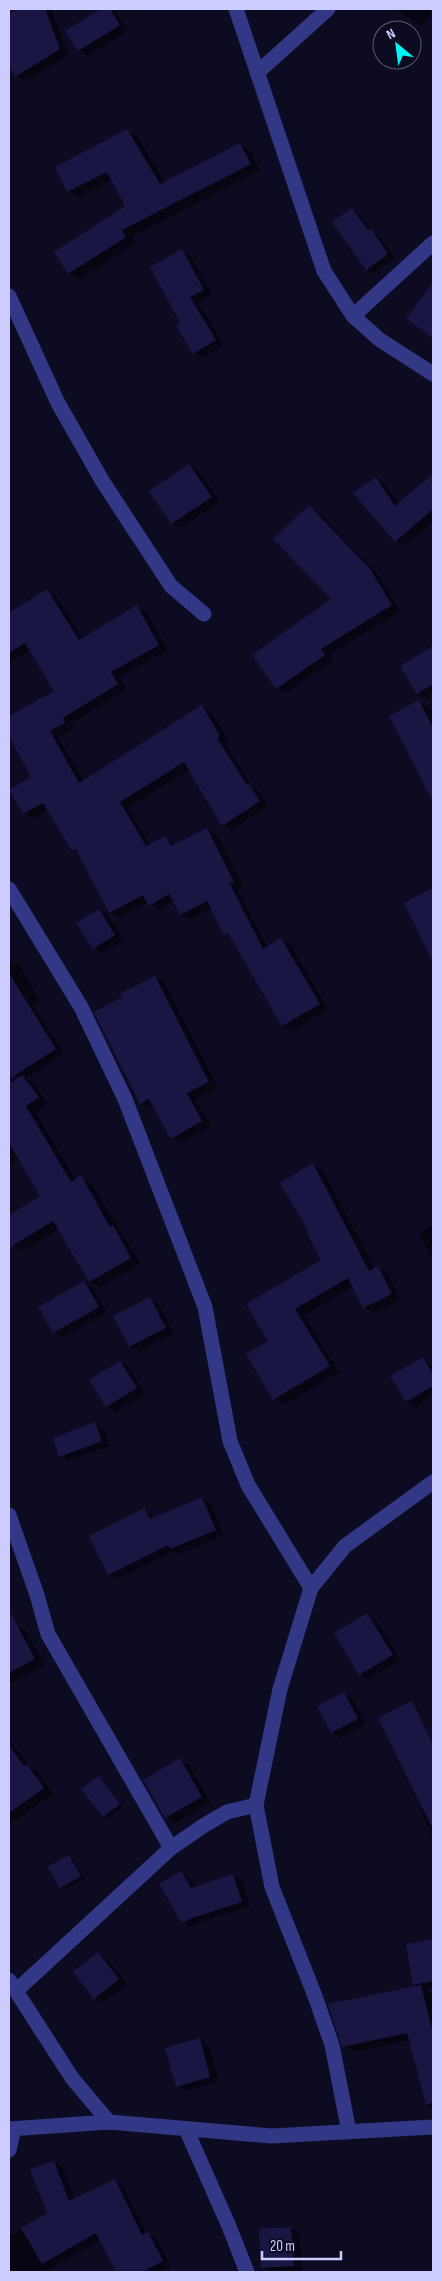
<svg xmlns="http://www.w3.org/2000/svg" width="442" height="2281" font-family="'Sofia Sans Condensed',sans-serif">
<rect width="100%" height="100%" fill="#0d0b22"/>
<path fill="#0007" d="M24 9H51L69 55 25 81 16 76 9 63V15Z
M104 9 116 12 128 31 88 56 79 50 67 31Z
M395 9H433V10L422 26Z
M127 131 138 137 165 182 240 144 250 150 260 170 132 237 136 243 80 279 69 273 127 207 113 180 79 197 68 191Z
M352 209 359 214 371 230 378 234 395 258 374 273 367 269Z
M182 251 191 256 212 295 198 302 224 345 203 358 194 353 182 323Z
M433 286V337L408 318Z
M189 465 198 470 220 502 181 528 172 523 151 491Z
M433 476V522L404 546 395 541 376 479 385 484 399 504Z
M309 507 318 512 379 576 400 611 329 655 333 660 286 693 277 688 333 599Z
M47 591 56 596 83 639 137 607 146 612 168 650 119 677 127 689 71 724 74 728 58 737 84 781 202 706 211 712 229 741 225 743 253 788 258 791 268 806 232 830 223 825 190 769 128 808 150 845 166 837 176 845 207 829 217 835 243 887 238 890 268 948 281 940 291 945 328 1009 292 1031 283 1025 232 938 225 934 212 908 190 919 181 914 174 901 159 910 148 902 119 917 110 912 81 855 73 850 48 810 34 819 24 813 11 790 33 777 9 733V718L56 692 30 650 9 664V614Z
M431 649 433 651V695L427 699 418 694 402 667Z
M419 702 431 709 433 713V799L391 717Z
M431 890 433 892V953L427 940Z
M99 910 108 915 124 940 103 953 94 948Z
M11 961 20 966 40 1001 33 1005 64 1054 26 1079 33 1082 48 1104 36 1113 76 1180 81 1177 91 1183 141 1264 100 1287 89 1281 59 1229 23 1251 13 1245 9 1239V1216L42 1196 19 1158 9 1165V1086L20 1078 15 1075 9 1065V1044L13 1042 9 1035V963Z
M155 977 164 982 218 1087 195 1099 211 1126 181 1143 172 1138 154 1106 150 1108 141 1103Z
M313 1165 323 1171 375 1269 378 1268 388 1274 401 1300 374 1313 364 1307 354 1286 304 1315 339 1372 284 1405 274 1399 269 1341 323 1260Z
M433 1225V1259L419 1233Z
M84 1282 93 1288 107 1312 63 1338 54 1332 40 1308Z
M150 1299 159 1304 174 1333 139 1352 130 1346Z
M423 1358 433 1366V1396L416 1407 407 1402Z
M120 1362 129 1367 145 1394 116 1412 107 1406 91 1380Z
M95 1424 104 1429 110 1446 69 1461 60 1456Z
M202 1498 211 1503 224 1535 180 1554 174 1551 118 1579 109 1574 144 1510 155 1518Z
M367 1614 376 1620 401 1660 369 1679 360 1674 336 1633Z
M17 1626 26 1631 45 1665 9 1684V1630Z
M344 1694 353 1699 366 1724 341 1738 332 1732Z
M429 1738 433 1741V1841L421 1809 424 1807Z
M9 1739 29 1766 37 1771 53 1794 9 1825Z
M180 1760 189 1765 211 1802 175 1823 166 1817Z
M99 1778 103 1780 123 1807 108 1819 83 1790Z
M69 1856 73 1859 85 1879 65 1889 61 1887Z
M181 1872 190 1878 196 1887 233 1875 242 1880 250 1906 201 1922 192 1927 183 1922Z
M433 1941V1988L426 1989 432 1993 433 1999V2109L428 2105 411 2040 354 2052 343 2046 418 1987 414 1985 407 1945Z
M98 1954 107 1959 127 1984 103 2003 95 1998Z
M200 2040 209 2045 219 2082 186 2091 177 2086Z
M54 2162 63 2167 75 2200 114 2180 123 2185 147 2234 157 2239 171 2266 160 2272H118L101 2240 44 2272H9V2236L48 2213Z
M291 2228 300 2234 302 2271 271 2272 262 2267 260 2230Z"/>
<path fill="#1a1644" d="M20 9H45L60 49 15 77 9 66V13Z
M101 9H110L120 25 78 51 65 31Z
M127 129 160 184 240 143 251 164 122 230 126 237 68 274 54 252 125 206 107 172 67 192 55 167Z
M352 208 368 230 371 228 388 254 366 270 332 222Z
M182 249 204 290 190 297 216 340 193 354 176 326 180 323 150 267Z
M433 283V339L406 318Z
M189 464 212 497 171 524 149 491Z
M433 474V509L395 542 353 493 376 477 395 506Z
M309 505 370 569 392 605 321 649 325 655 276 689 252 655 331 599 273 539Z
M47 589 79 640 137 605 159 645 111 672 118 684 63 718 65 723 50 731 79 783 202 705 220 736 217 738 247 785 249 784 260 801 222 826 184 762 120 802 146 846 166 836 171 846 207 828 234 882 230 884 263 949 281 938 320 1004 282 1026 228 933 224 935 207 901 180 915 169 894 149 906 143 895 109 913 76 849 72 851 43 803 23 814 9 790 31 777 9 736V716L54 691 25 643 9 653V613Z
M433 646V684L417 694 400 666Z
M419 700 433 728V802L389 716Z
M433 888V962L404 903Z
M99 909 115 935 93 949 76 923Z
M9 973 56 1049 9 1079 12 1083 22 1075 39 1097 26 1106 71 1182 81 1175 110 1227 113 1225 131 1258 89 1282 53 1221 9 1248V1215L40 1196 9 1143Z
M155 976 209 1082 187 1093 202 1121 171 1139 149 1099 140 1104 94 1012 122 997 120 994Z
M313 1163 369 1271 378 1266 392 1294 363 1308 348 1278 295 1309 330 1366 273 1400 246 1354 268 1341 246 1304 321 1260 307 1233 309 1232 280 1183Z
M84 1281 99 1307 53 1333 38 1307Z
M150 1297 166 1328 129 1347 113 1316Z
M423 1357 433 1374V1386L406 1402 390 1376Z
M120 1361 137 1388 106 1407 89 1380Z
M95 1422 102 1441 59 1457 53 1438Z
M202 1497 216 1530 170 1549 168 1545 108 1575 89 1536 144 1508 150 1519Z
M9 1610 35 1659 9 1673Z
M367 1613 393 1655 359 1675 334 1633Z
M344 1692 358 1719 331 1733 317 1706Z
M412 1701 433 1745V1829L378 1718Z
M9 1745 24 1766 27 1764 44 1788 9 1813Z
M180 1758 202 1797 165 1818 143 1780Z
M99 1776 120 1804 103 1817 81 1789Z
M69 1855 81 1876 60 1888 48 1867Z
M181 1871 191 1888 233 1874 242 1902 192 1918 182 1923 159 1884Z
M433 1939V1981L413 1985 406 1944Z
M98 1952 119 1979 94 1999 73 1972Z
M421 1985 433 2033V2103L426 2104 407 2033 342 2047 328 2004Z
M200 2038 210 2077 176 2087 165 2048Z
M54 2161 69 2201 115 2179 142 2235 148 2232 163 2261 142 2272H116L96 2233 42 2264 21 2228 47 2213 30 2169Z
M291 2227 294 2266 261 2268 259 2229Z"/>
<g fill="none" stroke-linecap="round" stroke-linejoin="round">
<path stroke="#323885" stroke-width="15" d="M236 9 324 271 353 316 380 340 433 374
M257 73 328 9
M9 296 58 403 103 482 171 586 204 614
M353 316 433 243
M9 889 81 1007 125 1099 205 1307 230 1441 248 1485 311 1588
M9 1515 37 1595 48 1634 171 1848
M9 1980 72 2078 109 2122 272 2136 433 2127
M16 1991 171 1848 203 1826 227 1812 256 1805
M9 2129 109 2122
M186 2129 228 2224 247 2272
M349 2132 332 2045 315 1996 272 1887 256 1805 280 1689 311 1588 345 1546 433 1482
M9 2150 14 2129"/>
</g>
<rect width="442" height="2281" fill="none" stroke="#ccccff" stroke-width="20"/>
<g transform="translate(397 45) rotate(331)"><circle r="24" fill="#0d0b22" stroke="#59587a"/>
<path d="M0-4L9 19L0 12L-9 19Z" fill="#00f7f5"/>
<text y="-8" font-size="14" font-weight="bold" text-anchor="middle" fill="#ccccff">N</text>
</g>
<path d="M262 2251v8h79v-8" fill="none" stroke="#ccccff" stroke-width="2.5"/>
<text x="270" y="2251" font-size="15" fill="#ccccff" stroke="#0d0b22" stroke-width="4" paint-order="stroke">20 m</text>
</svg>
